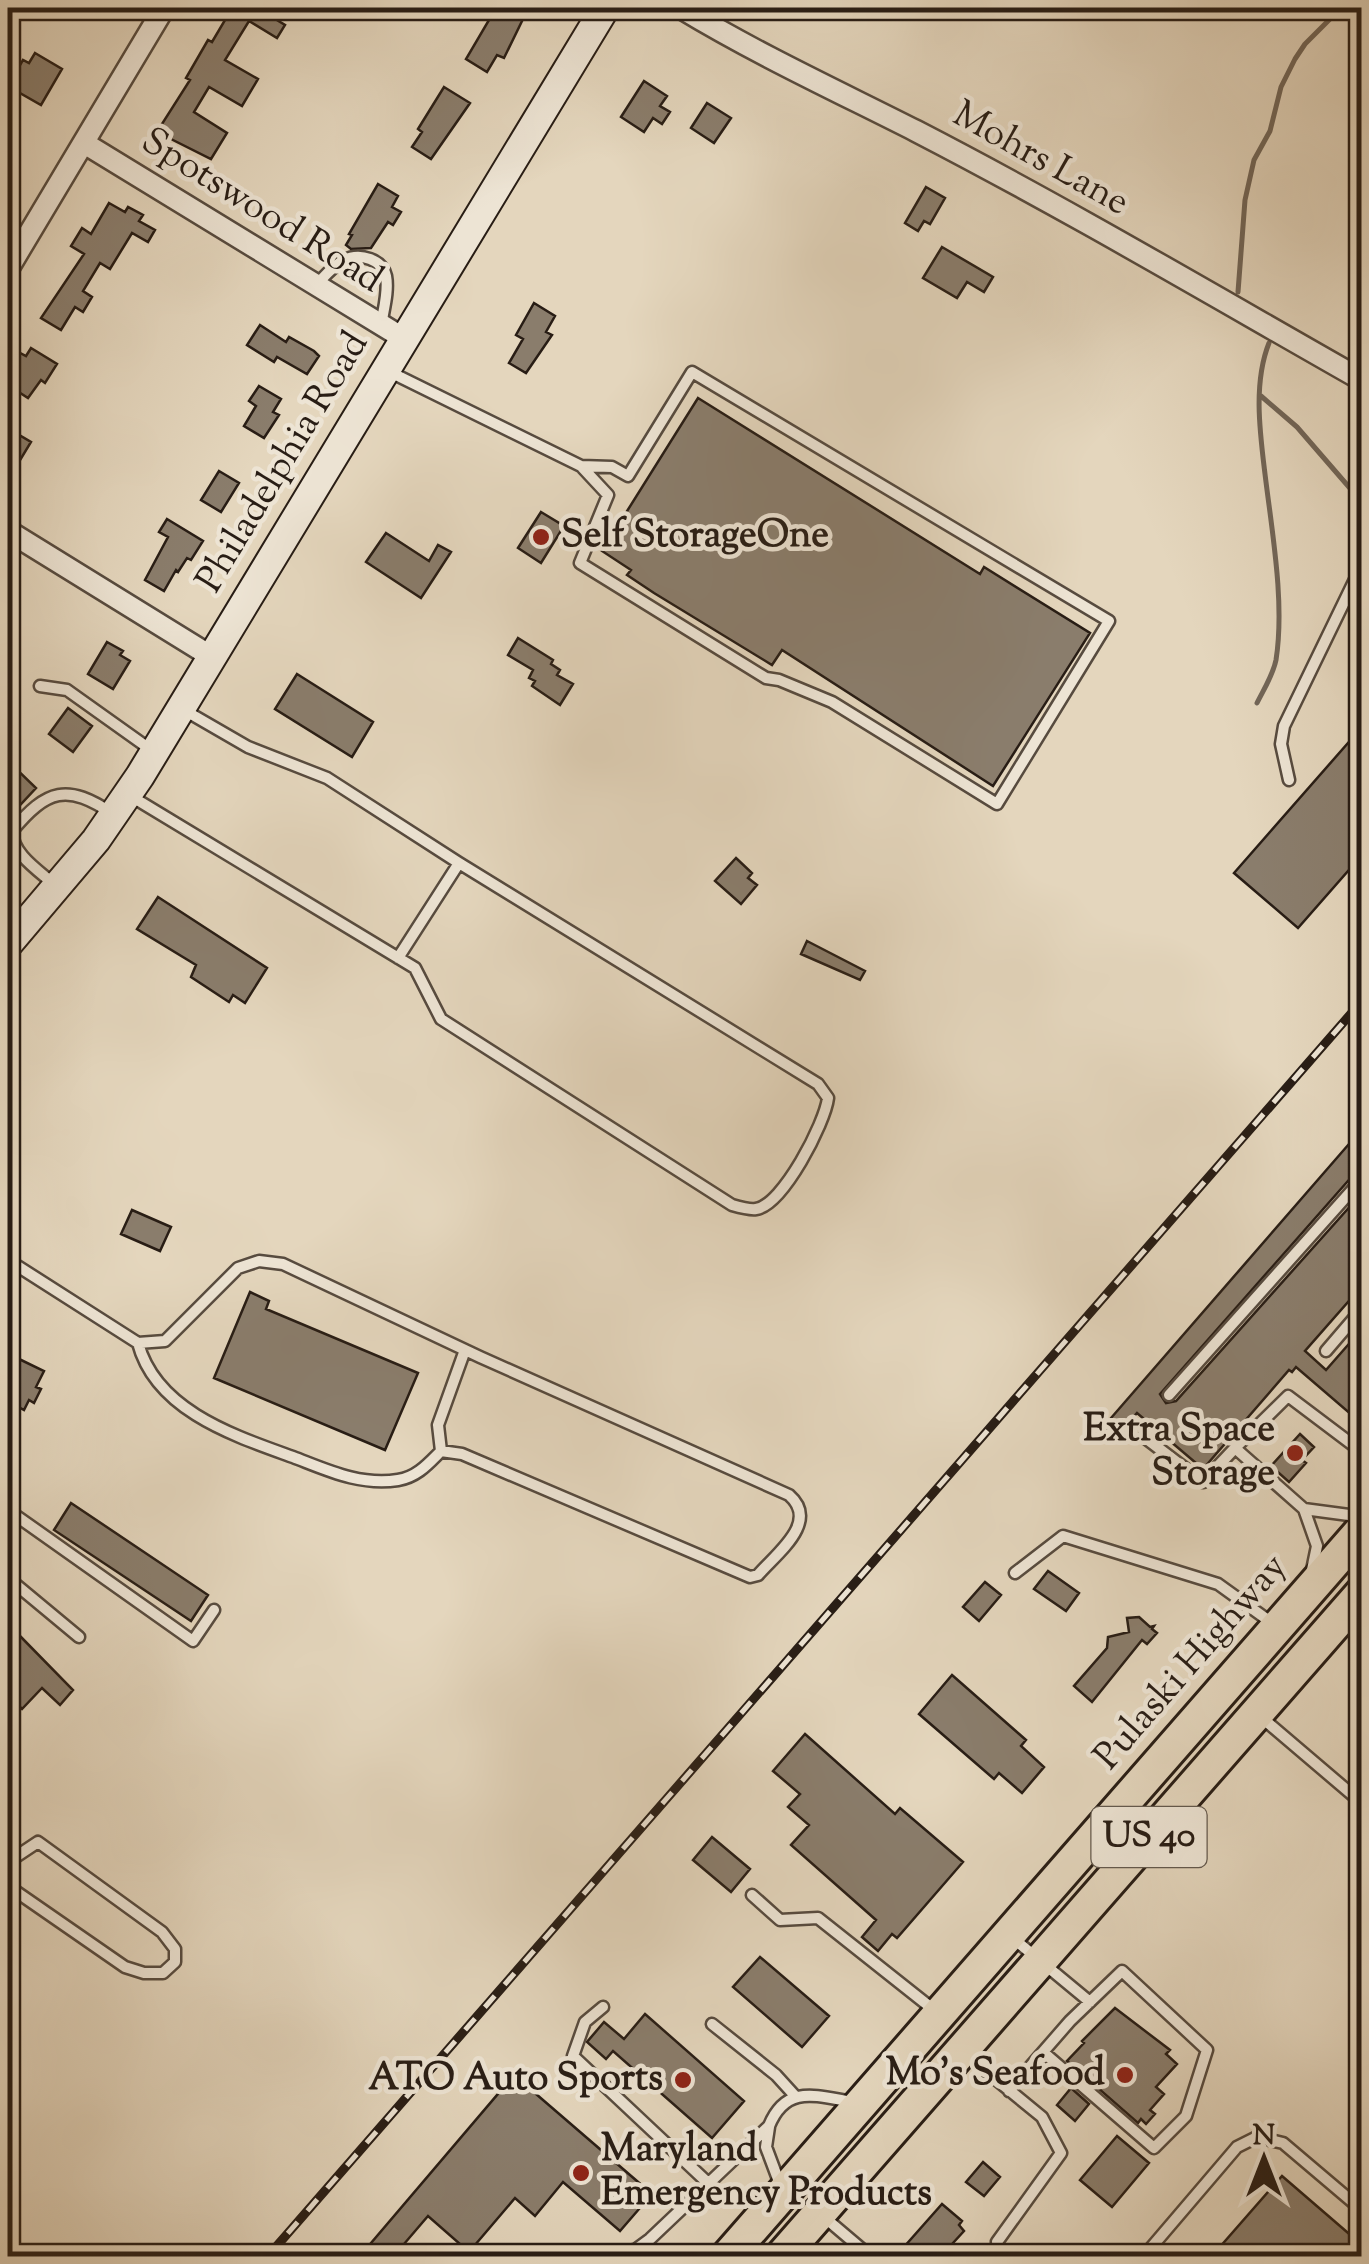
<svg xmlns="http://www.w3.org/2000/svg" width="1369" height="2264" font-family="'Sorts Mill Goudy',serif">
<rect width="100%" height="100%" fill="#e4d6bd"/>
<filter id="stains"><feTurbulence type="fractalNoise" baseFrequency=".002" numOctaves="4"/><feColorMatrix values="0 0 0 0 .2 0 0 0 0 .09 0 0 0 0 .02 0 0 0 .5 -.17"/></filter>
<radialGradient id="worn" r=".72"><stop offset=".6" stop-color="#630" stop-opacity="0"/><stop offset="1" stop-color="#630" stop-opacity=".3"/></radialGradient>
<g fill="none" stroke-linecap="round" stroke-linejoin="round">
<path stroke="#726658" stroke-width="5" d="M1238 292 1245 200 1254 160 1270 131 1281 87 1295 59 1305 44 1341 8
M1261 396 1297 427 1355 494
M1257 703C1264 689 1273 675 1276 660 1285 603 1272 532 1265 474 1260 433 1253 383 1269 343"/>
</g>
<path fill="#8a7d6c" stroke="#281d15" stroke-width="2.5" d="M228 8H257L285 25 277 38 249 21 225 60 258 79 242 106 209 87 194 112 227 133 211 159 169 138 171 134 160 127 190 80 186 78 208 40 212 42 231 10Z
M496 8H504L523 19 504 58 497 55 487 72 466 59Z
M35 53 62 69 41 105 13 89 19 79 14 76 23 60 29 63Z
M644 81 667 96 660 106 670 112 662 124 653 118 644 132 621 117Z
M444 87 470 103 431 159 412 147 422 132 418 129Z
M707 103 731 118 714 143 691 128Z
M378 184 398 196 392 207 401 212 393 225 388 222 371 248 351 249 346 245 352 235 349 234Z
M926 187 945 198 930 224 924 221 918 231 905 223Z
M109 203 125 212 128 207 143 215 139 221 155 230 148 242 132 233 110 269 100 263 83 291 92 297 83 312 75 307 61 330 41 318 84 254 71 246 82 228 91 234Z
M942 247 993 277 984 292 967 282 957 298 923 278Z
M534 303 555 316 546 332 552 335 526 373 509 363 523 339 516 335Z
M260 325 286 342 289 337 314 351 319 356 307 374 277 357 274 362 247 345Z
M31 348 57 364 45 383 41 380 28 398 8 385V359L14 364 20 353 26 356Z
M259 386 281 399 273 412 279 415 264 438 244 426 256 406 249 401Z
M698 398 980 574 984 567 1090 633 993 786 782 650 772 665 654 593 627 575 631 570 602 551Z
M8 434 16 439 19 435 31 442 8 480Z
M219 471 239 483 221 512 201 500Z
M541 512 564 526 541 563 518 548Z
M167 519 203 541 191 560 187 558 178 572 176 570 164 591 145 580 168 537 159 532Z
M386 533 429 561 438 545 451 552 421 598 366 562Z
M518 638 553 660 551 664 560 670 557 675 573 684 560 705 532 686 535 681 529 678 533 670 508 655Z
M107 642 123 651 120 655 130 661 113 689 88 674Z
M297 674 373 722 352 757 275 709Z
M68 708 92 726 73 752 49 734Z
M1362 727V855L1298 928 1234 873Z
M8 761 36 788 8 818Z
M736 858 752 873 748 878 757 885 741 904 715 881Z
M158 897 267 968 245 1003 233 995 229 1002 191 977 196 965 137 929Z
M807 941 865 971 860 980 801 954Z
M1362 1129V1170L1355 1173 1160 1394 1166 1403 1176 1401 1362 1193V1286L1305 1351 1326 1370 1362 1329V1405L1353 1416 1296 1367 1292 1372 1289 1370 1203 1469 1137 1413 1110 1443 1098 1433Z
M132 1210 171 1227 160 1251 121 1234Z
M250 1292 269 1301 266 1309 418 1373 385 1450 214 1378Z
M19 1359 44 1371 36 1387 41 1389 34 1403 29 1400 24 1410 8 1401V1381Z
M1300 1434 1314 1447 1302 1460 1306 1463 1289 1482 1271 1466Z
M71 1503 208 1595 191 1621 54 1530Z
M1048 1571 1079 1593 1066 1611 1034 1589Z
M985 1582 1001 1595 979 1621 963 1607Z
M1139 1617 1150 1627 1154 1626 1152 1629 1157 1633 1147 1644 1142 1640 1092 1702 1074 1686 1107 1648 1108 1637 1129 1632 1127 1618Z
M20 1636 73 1690 60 1705 42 1688 22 1709 8 1695V1649Z
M952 1675 1026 1740 1021 1746 1044 1767 1022 1793 999 1773 994 1779 919 1714Z
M805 1734 895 1814 900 1808 963 1862 897 1938 892 1934 878 1951 862 1937 876 1920 791 1845 809 1825 788 1807 800 1794 773 1771Z
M712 1837 750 1869 731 1892 693 1860Z
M760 1957 829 2016 802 2047 733 1987Z
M1115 2008 1170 2050 1166 2054 1177 2064 1156 2087 1164 2094 1150 2110 1155 2114 1146 2124 1141 2119 1138 2123 1067 2061 1084 2043 1082 2041Z
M645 2014 744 2101 712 2138 613 2051 606 2059 587 2042 604 2022 624 2039Z
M514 2075 652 2194 620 2231 563 2182 535 2216 515 2198 469 2252 428 2216 404 2244 418 2256H360Z
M1071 2088 1089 2104 1075 2121 1057 2105Z
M1117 2136 1149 2163 1112 2207 1080 2180Z
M983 2162 1000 2177 984 2196 966 2182Z
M1282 2176 1362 2245 1353 2256H1212Z
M942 2204 962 2221 959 2225 964 2231 941 2256H896Z"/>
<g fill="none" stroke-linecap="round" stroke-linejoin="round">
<defs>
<path id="service" d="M315 286C331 270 345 250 370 259 378 262 384 267 386 276 389 292 383 311 381 326
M390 372 581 466 608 495 580 563 766 678 779 680 832 702 997 804 1109 621 692 372 628 476 612 467 581 466
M40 686 67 690 154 752
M1289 780 1281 744 1284 726 1362 565
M129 795 415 968 441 1019 732 1205C739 1207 750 1210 756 1209 783 1205 825 1123 828 1098L818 1084 459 863 327 778 248 747 184 710
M55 885C38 870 12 854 12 831 47 789 67 783 113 814
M398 958 459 863
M8 1260 138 1343C156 1411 235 1436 293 1457 327 1470 360 1486 398 1480 417 1477 428 1464 441 1451L438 1425 465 1350
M138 1343 165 1341 238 1268 259 1261 283 1264 480 1357 789 1495C820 1522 777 1553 758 1575L750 1577 462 1454 441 1451
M1326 1351 1362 1309
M1169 1395 1362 1179
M1144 1437 1203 1482 1235 1448 1304 1509 1317 1546 1312 1570
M1235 1448 1288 1396 1353 1445 1362 1435
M1304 1509 1349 1515 1362 1511
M8 1510 193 1641 214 1610
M1015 1573 1063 1536 1218 1584 1272 1623
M8 1578 79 1637
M1261 1717 1362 1803
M8 1862 38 1842 162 1932 175 1949V1962L163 1973H144L125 1967 8 1886
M752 1895 780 1920 818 1918 934 2010
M1014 1939 1090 2002
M603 2007 585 2022 573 2056 708 2183
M712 2024 776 2075 796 2097
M966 2055 1042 2117 1061 2153 997 2242
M1009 2091 1070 2021 1122 1971 1207 2050 1186 2116 1154 2148 1043 2052
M769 2127 766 2147 781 2187
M824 2217 870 2256
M594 2256 635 2250 650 2239 769 2126C786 2084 816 2096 853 2102
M1144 2256 1237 2147 1257 2137 1283 2143 1362 2210"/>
<path id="minor" d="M681 8C757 54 837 91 916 131 1067 209 1214 296 1362 380
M84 143 403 338
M8 269 164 8
M8 531 212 657"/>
<path id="secondary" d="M8 944 96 840 140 776 605 8"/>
<path id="trunk" d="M728 2256 1362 1530
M782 2256 1362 1593"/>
</defs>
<use href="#service" stroke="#574b3f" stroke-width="15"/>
<use href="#minor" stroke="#574b3f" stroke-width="25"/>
<use href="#secondary" stroke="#281d15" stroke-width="32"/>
<use href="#trunk" stroke="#281d15" stroke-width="38"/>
<use href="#service" stroke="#ede4d4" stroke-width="10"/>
<use href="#minor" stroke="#ede4d4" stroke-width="20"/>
<use href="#secondary" stroke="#ede4d4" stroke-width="28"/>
<use href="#trunk" stroke="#e4d6bd" stroke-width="32"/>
<defs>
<path id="rail" d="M268 2256 1362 1001"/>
</defs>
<use href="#rail" stroke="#281d15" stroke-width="9"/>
<use href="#rail" stroke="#ede4d4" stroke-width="5" stroke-dasharray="15" stroke-linecap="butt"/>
</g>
<g fill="#8f2418" stroke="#ede4d4" stroke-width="4">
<circle cx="541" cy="537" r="10"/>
<circle cx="1295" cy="1453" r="10"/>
<circle cx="1125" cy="2075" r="10"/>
<circle cx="683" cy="2080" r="10"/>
<circle cx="581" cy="2173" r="10"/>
</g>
<g text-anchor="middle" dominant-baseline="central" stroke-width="9" stroke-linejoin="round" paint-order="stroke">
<rect fill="#ede4d4" stroke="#63594e" stroke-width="2.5" x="1091.5" y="1807" width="115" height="60" rx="8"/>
<g font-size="35" font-weight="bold" fill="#281d15">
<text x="1149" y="1837">US 40</text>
</g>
<g font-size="38" fill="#281d15" stroke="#ede4d4">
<text transform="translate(1040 160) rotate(29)">Mohrs Lane</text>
<text transform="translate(261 212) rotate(32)">Spotswood Road</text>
<text transform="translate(284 463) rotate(-59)">Philadelphia Road</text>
<text transform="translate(1192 1663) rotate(-49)">Pulaski Highway</text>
</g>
<g font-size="38" font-weight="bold" fill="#281d15" stroke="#ede4d4" text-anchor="end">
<text x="561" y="537" text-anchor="start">Self StorageOne</text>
<text x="1275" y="1431">Extra Space<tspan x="1275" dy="44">Storage</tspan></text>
<text x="1105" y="2075">Mo's Seafood</text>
<text x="663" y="2080">ATO Auto Sports</text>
<text x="601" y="2151" text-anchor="start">Maryland<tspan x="601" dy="44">Emergency Products</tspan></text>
</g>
</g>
<rect width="1369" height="2264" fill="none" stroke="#e4d6bd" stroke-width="40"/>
<rect x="10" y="10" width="1349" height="2244" fill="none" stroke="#281d15" stroke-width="5"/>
<rect x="20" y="20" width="1329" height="2224" fill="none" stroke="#281d15" stroke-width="2.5"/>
<g transform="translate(1264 2159)" stroke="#ede4d4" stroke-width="8" paint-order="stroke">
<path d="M0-8L18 38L0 25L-18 38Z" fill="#281d15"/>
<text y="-15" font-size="28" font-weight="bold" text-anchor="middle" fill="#281d15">N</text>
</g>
<rect width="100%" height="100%" filter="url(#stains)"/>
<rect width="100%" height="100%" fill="url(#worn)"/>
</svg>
